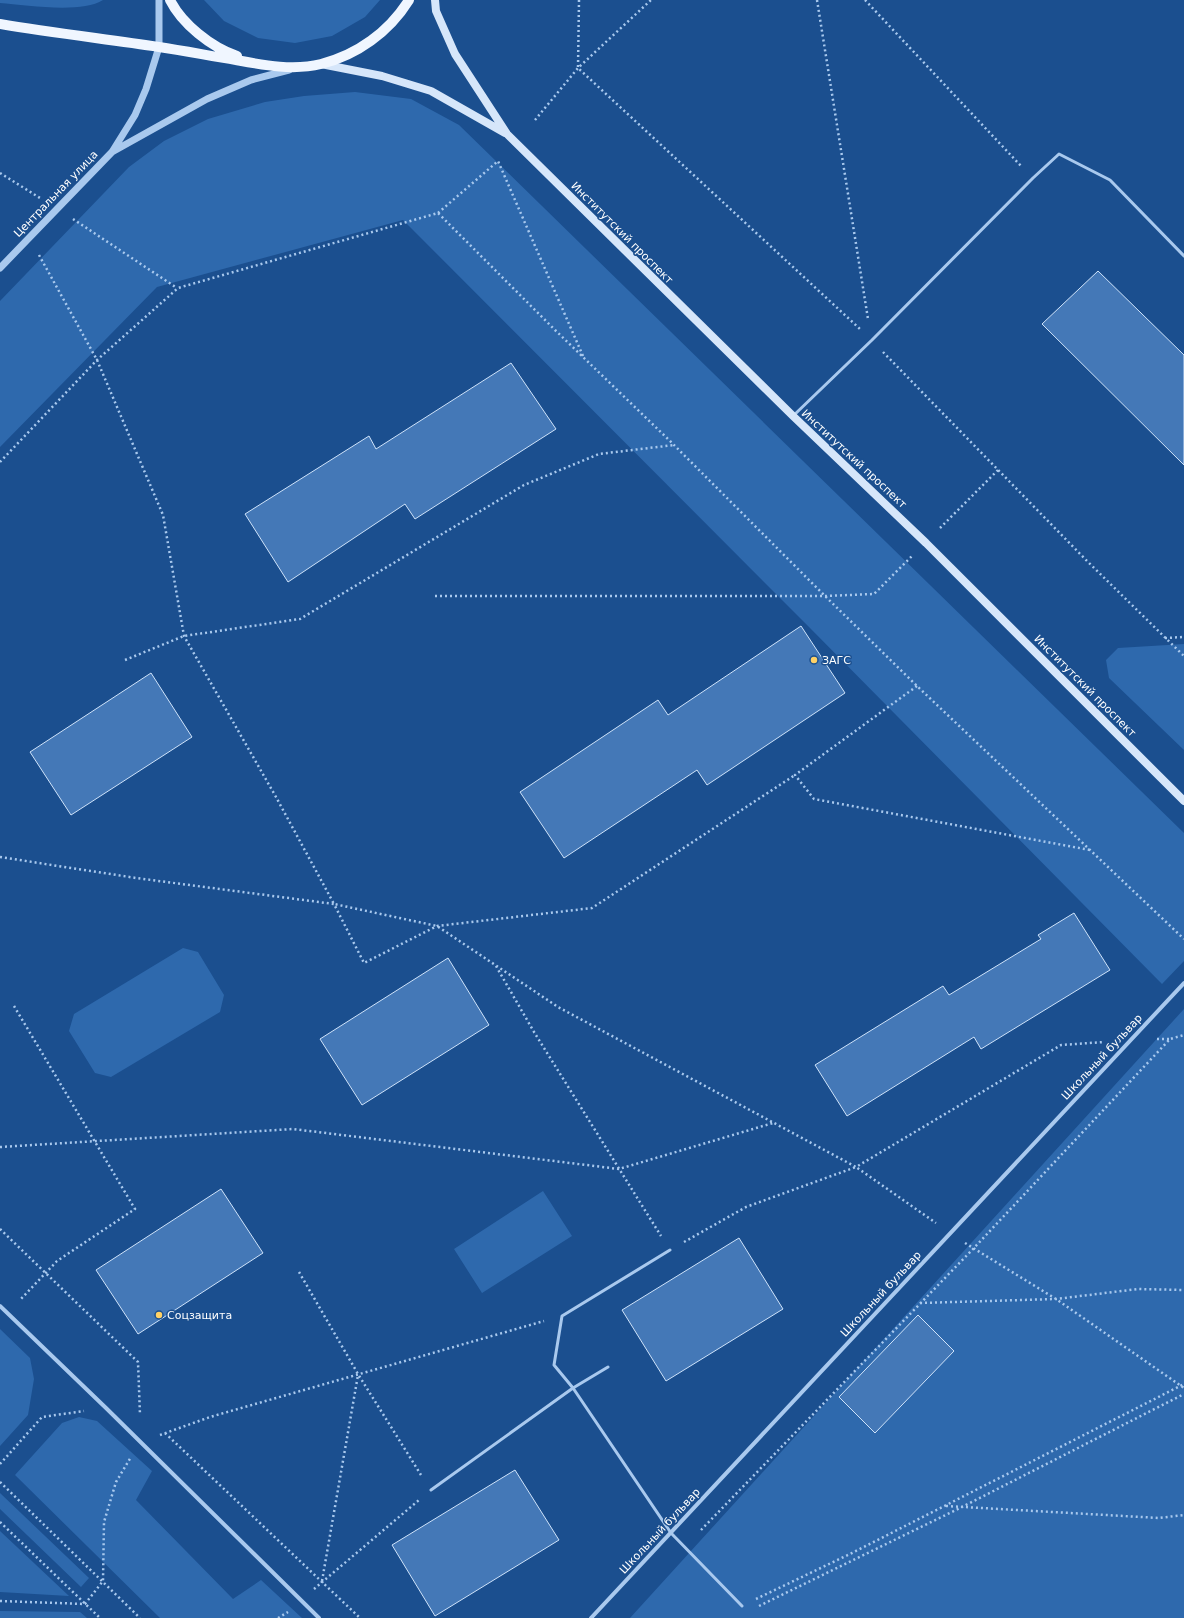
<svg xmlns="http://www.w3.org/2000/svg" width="1184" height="1618" font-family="'DejaVu Sans',sans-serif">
<rect width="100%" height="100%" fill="#1b4f8f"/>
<path fill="#2e69ad" d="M0 0H103C81 14 26 5 0 3Z
M204 0H380L365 17 332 36 295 43 258 38 224 21Z
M355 92 411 99 459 125 1184 833V961L1162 984 809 627 403 220 157 287 0 447V301L129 167 164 141 208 119 265 102 304 96Z
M1184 644V750L1109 678 1106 660 1118 648Z
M183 948 198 952 224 995 220 1012 111 1077 95 1073 69 1031 74 1014Z
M1184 1009V1618H630Z
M543 1191 572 1236 482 1293 454 1249Z
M0 1329 30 1358 34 1379 28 1415 0 1446Z
M79 1417 97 1421 152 1471 136 1500 233 1599 261 1580 302 1618H160L15 1475 62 1423Z
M0 1493 89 1578 81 1587 0 1509Z
M0 1531 69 1596 0 1592Z
M0 1611 80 1612 87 1618H0Z"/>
<path fill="#4478b7" stroke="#cfe3fa" d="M1098 271 1184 355V465L1042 324Z
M511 363 556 429 415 519 405 504 288 582 245 514 369 436 376 449Z
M801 626 845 693 707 785 697 770 564 858 520 792 658 700 668 715Z
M151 673 192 737 71 815 30 752Z
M1074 913 1110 970 981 1049 974 1037 847 1116 815 1065 943 986 949 995 1041 939 1038 935Z
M448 958 489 1025 362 1105 320 1039Z
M221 1189 263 1253 138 1334 96 1270Z
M739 1238 783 1309 666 1381 622 1310Z
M918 1315 954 1351 875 1433 839 1397Z
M515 1470 559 1540 435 1616 392 1545Z"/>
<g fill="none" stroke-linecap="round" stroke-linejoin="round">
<path stroke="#a9c9ee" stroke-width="2.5" stroke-dasharray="2 3" stroke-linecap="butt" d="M579 0 578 68 860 329
M817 0 868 319
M865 0 1021 166
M535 120 578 68 651 0
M0 173 40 198
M438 213 498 161 583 356
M73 219 177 288
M39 255 97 360 163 515 184 636 276 797 334 904 437 926 558 1007 856 1167 1061 1045 1104 1042
M883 352 1087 561 1184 656
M0 462 97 360 178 288 438 213 555 330 669 440 825 596 917 686 1184 939
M940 528 998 470
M435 596H825L874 594 912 556
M1165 638 1184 637
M125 660 184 636 300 619 524 485 599 454 674 445
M917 686 795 775 814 799 1090 850
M0 857 136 878 334 904 364 963 437 926 592 908 795 775
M496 966 534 1032 661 1236
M14 1006 135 1209 57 1261 20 1300
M1157 1039H1170
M0 1147 293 1129 619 1169 773 1123
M0 1229 138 1362 140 1415
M684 1242 746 1207 856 1167 936 1223
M965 1243 1056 1299 1184 1388
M299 1272 358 1374 421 1475
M920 1303 1056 1299 1138 1289 1184 1290
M165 1433 360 1618
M160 1435 210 1417 544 1321
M0 1464 42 1417 84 1411
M0 1482 140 1618
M946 1506 1159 1518 1184 1515
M0 1522 100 1618
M701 1530 973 1249 1170 1039 1184 1035
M322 1581 358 1375
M314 1589 419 1500
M756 1599 852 1553 1184 1384
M0 1601 85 1604 103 1581 104 1522 116 1482 131 1457
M759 1606 962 1507 1184 1394
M278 1618 288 1612"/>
<path stroke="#a9c9ee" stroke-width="3" d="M793 416 872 340 1033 178 1059 154 1110 180 1184 256
M670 1250 562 1316 554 1365 573 1388 671 1533 742 1606
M431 1490 573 1388 608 1367"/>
<path stroke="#a9c9ee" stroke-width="4" d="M0 1306 106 1408 319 1618
M591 1618 1184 983"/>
<path stroke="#a9c9ee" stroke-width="7" d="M112 152 207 99 251 80 289 70
M0 268 112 152 135 115 146 89 159 47V0"/>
<path stroke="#d6e6fa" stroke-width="8" d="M435 0 436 11 455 54 507 134 793 416 926 543 1184 801
M321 64 382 76 431 91 505 133"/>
<path stroke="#f0f6ff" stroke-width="10" d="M170 0C182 24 211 47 237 56
M0 24C53 33 106 39 159 47 185 51 211 56 236 60 263 65 293 71 321 64 357 55 389 32 409 0"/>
</g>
<g fill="#ffd166" stroke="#1b4f8f" stroke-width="1.5">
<circle cx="814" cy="660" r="4"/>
<circle cx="159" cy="1315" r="4"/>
</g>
<g text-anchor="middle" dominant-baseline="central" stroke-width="3" stroke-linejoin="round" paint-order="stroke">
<g font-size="11" fill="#fff" stroke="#1b4f8f">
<text transform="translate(56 194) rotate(-46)">Центральная улица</text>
<text transform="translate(622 233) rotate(45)">Институтский проспект</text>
<text transform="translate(854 459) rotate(43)">Институтский проспект</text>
<text transform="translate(1085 686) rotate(45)">Институтский проспект</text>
<text transform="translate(1102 1057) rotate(-47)">Школьный бульвар</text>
<text transform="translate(881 1294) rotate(-47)">Школьный бульвар</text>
<text transform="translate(660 1531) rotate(-47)">Школьный бульвар</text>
</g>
<g font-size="11" fill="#fff" stroke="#1b4f8f" text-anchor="start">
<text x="822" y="660">ЗАГС</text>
<text x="167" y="1315">Соцзащита</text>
</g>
</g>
</svg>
